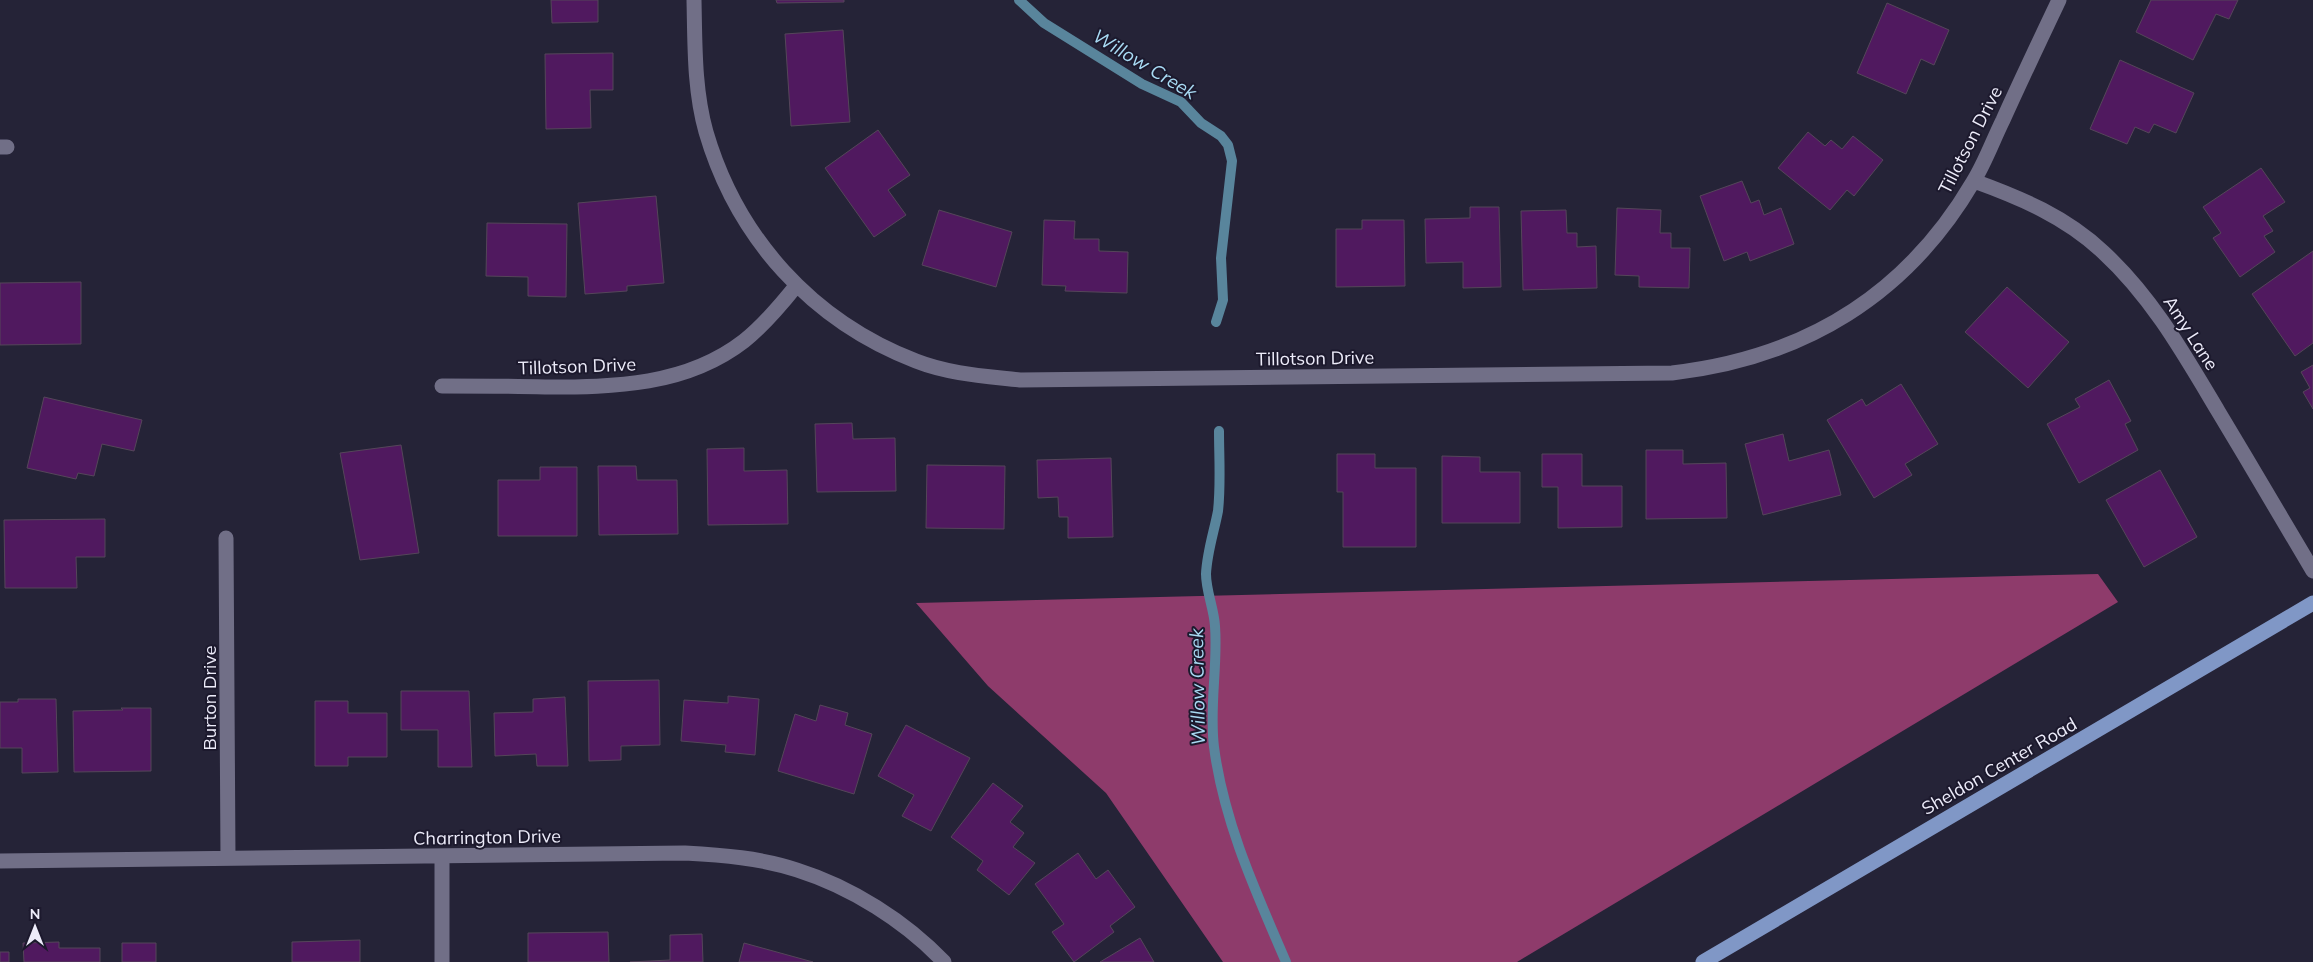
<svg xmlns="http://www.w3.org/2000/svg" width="2313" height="962" font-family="Mulish,sans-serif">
<rect width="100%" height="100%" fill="#252337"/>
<path fill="#8e3b6b" d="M2098 574 2118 602 1517 962H1223L1106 793 988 686 916 603Z"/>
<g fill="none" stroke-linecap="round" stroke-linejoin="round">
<path stroke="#59859c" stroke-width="10" d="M1019 0 1044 23 1142 84 1181 102 1201 123 1221 136 1228 145 1232 161 1221 258 1223 300 1216 322
M1219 431C1219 457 1221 485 1218 511 1214 532 1207 552 1206 574 1206 591 1214 609 1215 626 1218 667 1209 706 1214 747 1224 823 1256 892 1286 962"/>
</g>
<path fill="#50195f" stroke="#55465a" d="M551 0H598V22L552 23Z
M776 0H844V2L777 3Z
M2151 0H2238L2229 19 2216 14 2193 60 2136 32Z
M1887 3 1949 30 1934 65 1921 59 1906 94 1857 73Z
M843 30 850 122 791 126 785 34Z
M613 53V90H590L591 128 546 129 545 54Z
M2120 60 2194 93 2176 133 2154 124 2149 133 2135 127 2127 144 2090 129Z
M878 130 910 175 888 190 906 215 874 237 825 168Z
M1808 132 1825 146 1831 140 1842 149 1853 136 1883 160 1854 196 1847 190 1830 210 1778 168Z
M2261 168 2285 202 2263 216 2273 231 2264 236 2275 252 2240 277 2213 238 2221 233 2203 207Z
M1742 181 1751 203 1759 200 1764 215 1781 208 1794 244 1750 261 1747 252 1724 261 1700 196Z
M656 196 664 283 627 286V291L585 294 578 203Z
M1470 207H1499L1501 287 1463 288V262L1426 263 1425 219 1470 218Z
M1617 208 1661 210 1660 233H1671V248H1690L1689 288 1639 287V276L1615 275Z
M939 210 1012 232 996 287 922 265Z
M1566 210 1567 233H1577V247L1596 246 1597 288 1523 290 1521 211Z
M1044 220 1075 221 1074 239H1099V251L1128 252 1127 293 1065 291 1066 286 1042 285Z
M1362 220H1404L1405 286 1336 287V229H1362Z
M487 223 567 224 566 297 528 296V277L486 276Z
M2313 251V343L2295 356 2252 294Z
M81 282V344L0 345V283Z
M2007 287 2069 342 2028 388 1965 332Z
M2313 365V409L2303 392 2310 388 2301 372Z
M2109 380 2131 421 2125 424 2138 450 2079 483 2047 424 2080 407 2075 399Z
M1901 384 1938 444 1905 464 1912 475 1874 498 1827 420 1862 399 1866 406Z
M44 397 142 420 134 451 102 444 94 476 78 473 76 479 27 468Z
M852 423 853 439 895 438 896 491 817 492 815 424Z
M1783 434 1789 461 1829 450 1841 495 1763 515 1745 444Z
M401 445 419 553 360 560 340 453Z
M744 448V471L787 470 788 524 708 525 707 449Z
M1646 450H1683V464L1726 463 1727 518 1646 519Z
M1337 454H1375V468H1416V547H1343V492H1337Z
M1542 454H1582V486H1622V527L1558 528V487H1542Z
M1442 456 1480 457V472H1520V523H1442Z
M1111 458 1113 537 1068 538V517H1059L1058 497 1038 498 1037 460Z
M927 465 1005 466 1004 529 926 528Z
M598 466H636L637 480H677L678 534 599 535Z
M540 467H577V536H498V480H540Z
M2160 470 2197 537 2144 567 2106 500Z
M105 519V557H76L77 588H5L4 520Z
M659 680 660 745 621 746V760L589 761 588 681Z
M401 691H469L472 767H438V730H401Z
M728 696 759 699 755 755 725 752 726 745 681 741 684 700 728 703Z
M565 697 568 766H537L536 754 495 756 494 713 533 712V699Z
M18 699H56L58 772 22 773V748H0V702H18Z
M315 701H348V713H387V757H348V766H315Z
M820 705 848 713 845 725 872 734 854 794 778 771 795 714 816 721Z
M121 708H151V771L74 772 73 711 123 710Z
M906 725 970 758 931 831 902 816 914 795 878 776Z
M993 783 1023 806 1010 822 1024 833 1013 847 1035 863 1009 895 977 870 983 861 951 837Z
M1078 853 1096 879 1108 870 1135 907 1110 926 1114 932 1074 962 1052 932 1064 924 1035 884Z
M608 932 609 962H528V933Z
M702 934 703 962H630L670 960V935Z
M1140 938 1154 962H1100Z
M360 940V962H292V942Z
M59 942V948H100V962H24L23 943Z
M122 943H156V962H122Z
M744 943 813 962H739Z
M0 952H9V962H0Z"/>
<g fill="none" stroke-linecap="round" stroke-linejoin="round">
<path stroke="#716f87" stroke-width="15" d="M694 0C695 44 694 90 706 132 737 238 812 321 916 361 949 374 985 376 1020 380L1672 373C1803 358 1906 296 1973 182 1985 163 1993 140 2003 120 2021 80 2040 40 2059 0
M0 147H7
M1974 181C2021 198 2066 217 2103 252 2152 297 2184 354 2218 411 2250 464 2281 517 2313 571
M442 386C477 386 511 386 545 387 614 387 686 386 744 341 764 325 780 306 796 286
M226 538 228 858
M442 856V962
M0 861 685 853C722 855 761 858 797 870 851 887 905 921 944 962"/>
<path stroke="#8097c6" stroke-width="15" d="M1703 962 2313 603"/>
</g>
<g text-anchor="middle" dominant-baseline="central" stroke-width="4" stroke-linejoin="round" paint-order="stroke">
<g font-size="18" fill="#edecfa" stroke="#1c192d">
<text transform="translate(1970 140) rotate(-63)">Tillotson Drive</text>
<text transform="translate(2191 333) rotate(57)">Amy Lane</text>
<text transform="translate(1315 358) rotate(-1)">Tillotson Drive</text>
<text transform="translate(577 366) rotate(-2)">Tillotson Drive</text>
<text transform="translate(209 698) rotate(-90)">Burton Drive</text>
<text transform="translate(1999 766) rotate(-30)">Sheldon Center Road</text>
<text transform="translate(487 837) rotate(-1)">Charrington Drive</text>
</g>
<g font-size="19" font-style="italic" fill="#a8daf3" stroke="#1c192d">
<text transform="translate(1145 64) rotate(31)">Willow Creek</text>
<text transform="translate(1197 687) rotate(-91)">Willow Creek</text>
</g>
</g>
<g transform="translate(35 927)" stroke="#1c192d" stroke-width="4" paint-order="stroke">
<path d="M0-4L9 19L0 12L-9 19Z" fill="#edecfa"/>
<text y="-8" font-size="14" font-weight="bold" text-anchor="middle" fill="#edecfa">N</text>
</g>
</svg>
